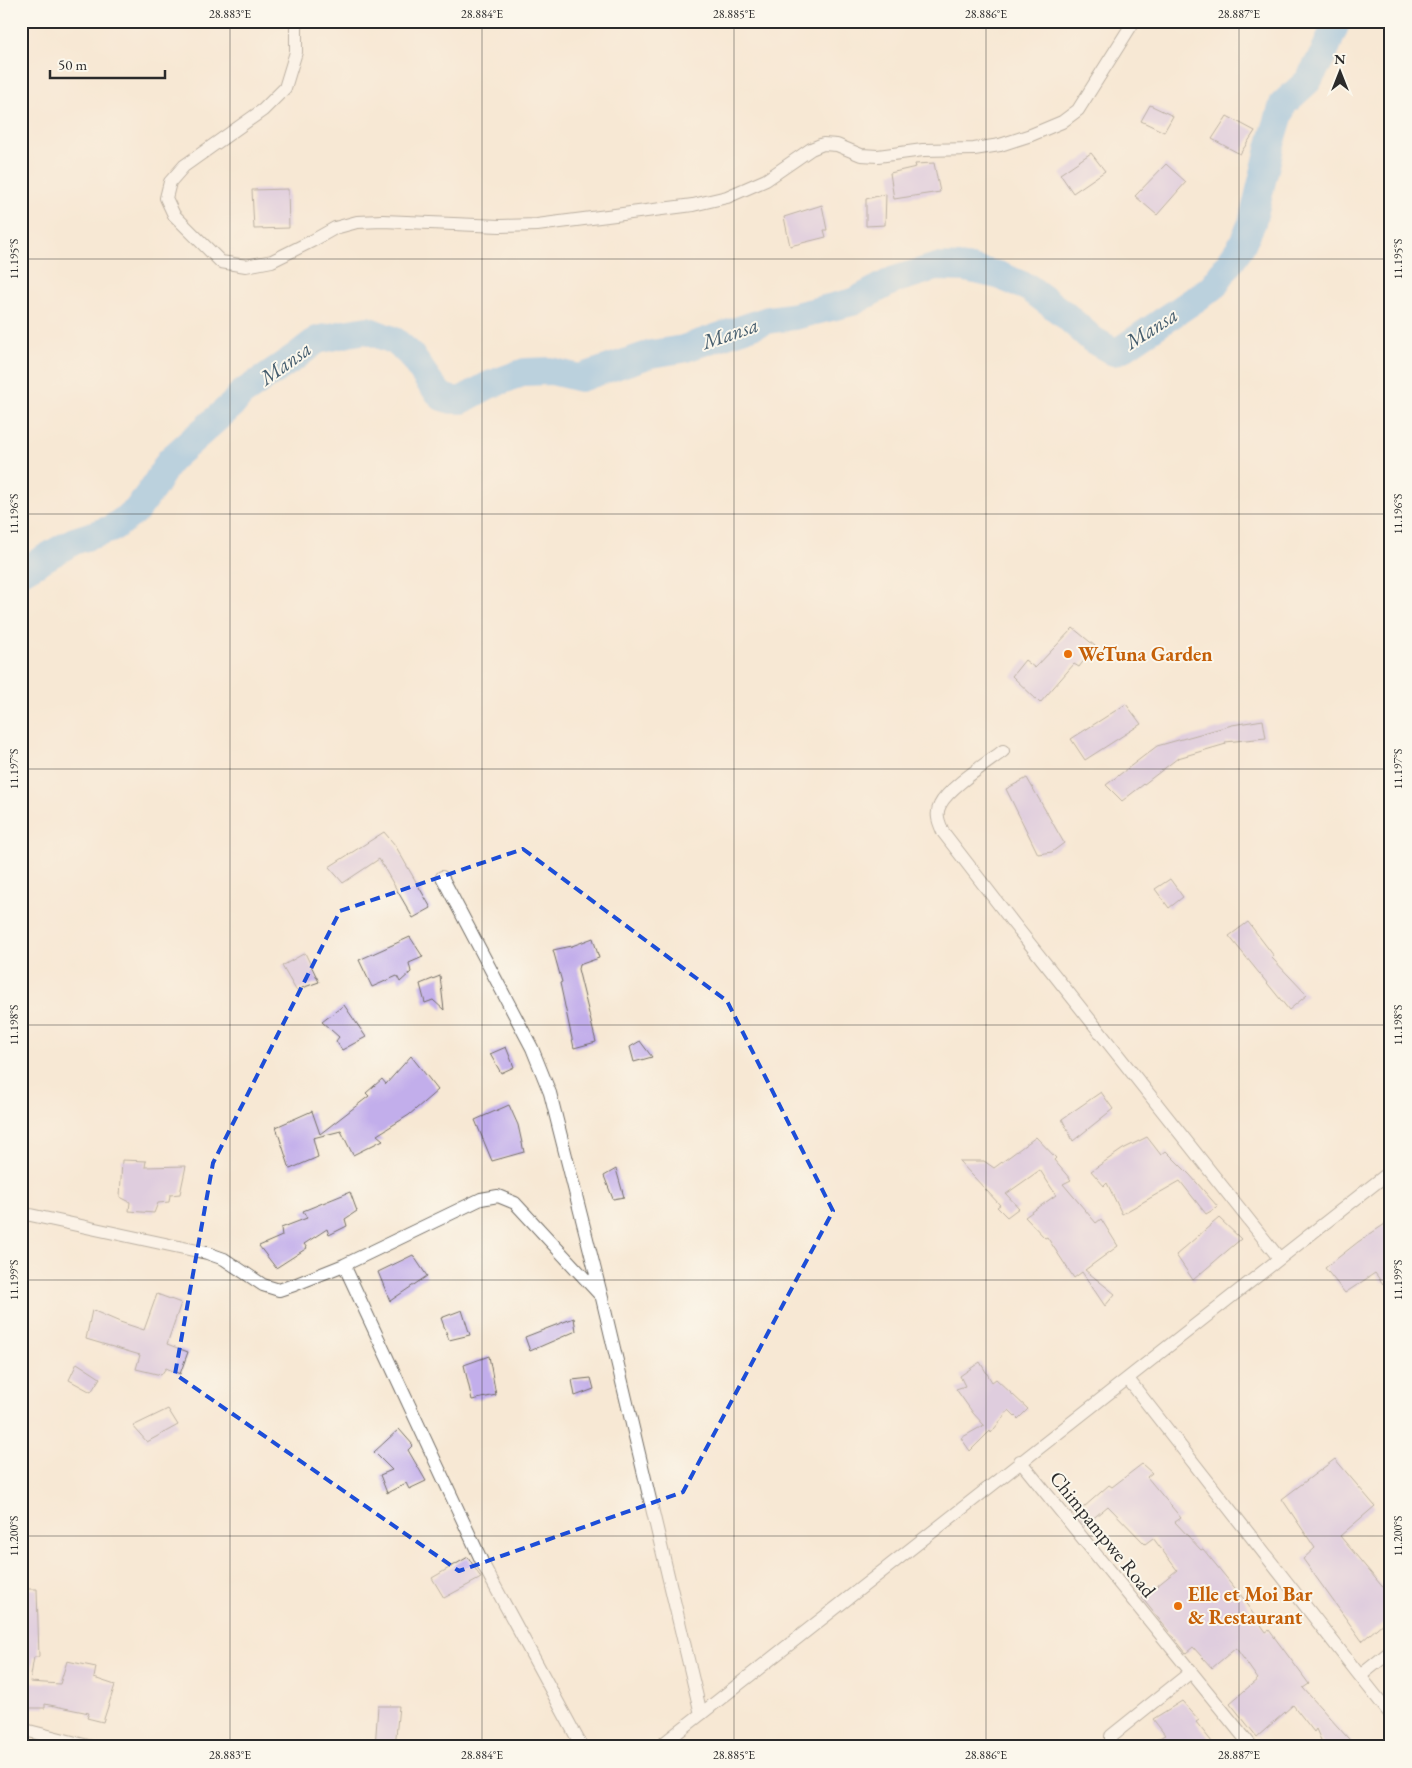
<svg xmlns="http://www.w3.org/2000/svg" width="1412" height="1768" font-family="'EB Garamond',serif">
<rect width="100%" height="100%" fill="#fbf7ec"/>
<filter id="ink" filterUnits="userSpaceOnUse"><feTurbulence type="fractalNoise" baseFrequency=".02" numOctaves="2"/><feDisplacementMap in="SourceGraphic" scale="10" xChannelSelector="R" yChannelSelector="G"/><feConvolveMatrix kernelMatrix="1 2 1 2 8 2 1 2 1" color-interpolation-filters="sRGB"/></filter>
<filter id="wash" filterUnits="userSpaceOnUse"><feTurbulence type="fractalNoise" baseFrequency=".0096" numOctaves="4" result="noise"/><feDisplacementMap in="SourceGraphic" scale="20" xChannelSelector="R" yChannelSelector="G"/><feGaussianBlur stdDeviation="1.12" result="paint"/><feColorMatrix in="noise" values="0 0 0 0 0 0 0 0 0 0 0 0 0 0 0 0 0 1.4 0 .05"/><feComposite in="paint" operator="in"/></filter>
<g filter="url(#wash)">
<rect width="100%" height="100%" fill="#f7e8d4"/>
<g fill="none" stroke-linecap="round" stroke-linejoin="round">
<path stroke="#72b6e8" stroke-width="28" d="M21 572 74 541 111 529 136 511 153 488 170 460 232 405 241 394 295 357 317 340 349 333 367 330 395 341 410 354 431 384 442 397 452 400H462L489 385 525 372 551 371 580 378 651 354 683 349 768 320 795 316 853 302 894 280 936 267 966 268 998 275 1029 288 1064 314 1093 340 1114 352 1123 348 1212 288 1241 246 1252 223 1271 144 1283 104 1308 81 1324 53 1337 21"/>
</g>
<g id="blocks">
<path fill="#c2aeeb" d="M1150 105 1173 116 1164 132 1141 121Z
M1227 116 1255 131 1240 154 1212 139Z
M1091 153 1105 171 1073 193 1060 174Z
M934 163 940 192 894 199 890 173 916 167 915 164Z
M1166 164 1186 182 1157 215 1135 196Z
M288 189 289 228 254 229 252 190Z
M886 194 885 225 866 226V199Z
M822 205 827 230H824L826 237 790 246 784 217Z
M1073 628 1095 646 1079 667 1074 664 1040 703 1012 676 1025 660 1035 668Z
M1126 704 1141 724 1085 760 1071 739Z
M1263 720 1266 738 1225 742 1226 744 1178 758 1122 801 1106 785 1157 746 1232 725Z
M1027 778 1064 843 1052 852 1038 854 1006 789Z
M384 832 395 845 431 908 413 918 379 859 343 883 329 867Z
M1170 879 1183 897 1169 908 1155 889Z
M1248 922 1274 956 1272 958 1307 995 1289 1010 1229 936Z
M410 937 423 957 409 963 411 972 400 982 397 976 372 987 359 960Z
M593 938 599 958 579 965 578 969 596 1042 574 1048 560 983 562 982 553 950 572 946Z
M305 953 319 982 296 990 282 966Z
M440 976 444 1010 433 1000 425 1003 420 984Z
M344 1005 366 1037 342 1050 336 1041 339 1037 322 1022Z
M640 1041 652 1057 634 1062 630 1047Z
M506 1047 514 1067 501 1073 490 1054Z
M411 1056 438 1090 409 1115 377 1135 383 1140 353 1155 341 1131 313 1138 318 1157 290 1169 276 1127 312 1111 320 1134 369 1096 366 1093 382 1079 386 1084Z
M1101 1092 1113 1109 1073 1141 1062 1119Z
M509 1105 518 1125 524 1152 492 1161 475 1120Z
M1036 1137 1056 1158 1054 1160 1071 1180 1063 1184 1096 1223 1101 1219 1118 1246 1085 1270 1115 1294 1105 1306 1082 1272 1074 1278 1047 1237 1045 1238 1025 1217 1056 1195 1040 1170 1006 1194 1019 1208 1007 1217 997 1207 1000 1205 959 1161H984L994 1168Z
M1147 1137 1161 1155 1166 1151 1190 1175 1218 1207 1206 1214 1180 1181 1122 1214 1107 1183 1104 1186 1091 1171 1123 1149Z
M122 1160 146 1161 145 1167 186 1166 180 1194 170 1195 169 1202 158 1203 154 1213 129 1211 130 1202 120 1197Z
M616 1169 624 1197 613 1199 604 1176Z
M350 1192 357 1211 345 1219 347 1226 329 1235 327 1229 304 1244 307 1248 276 1268 259 1246 282 1236 281 1228 307 1218 303 1211Z
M1219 1218 1241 1239 1193 1280 1176 1255Z
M1391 1220V1271L1383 1284 1375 1273 1345 1293 1325 1268 1358 1242Z
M413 1255 427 1276 390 1301 378 1272Z
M157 1294 181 1303 167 1344 188 1352 180 1374 166 1368 161 1375 136 1369 140 1355 86 1339 92 1310 120 1322 144 1330Z
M462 1310 470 1335 449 1340 441 1318Z
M574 1318 576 1331 530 1351 525 1337Z
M489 1356 496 1395 472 1400 464 1365Z
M980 1362 992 1382 996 1379 1028 1409 1018 1419 1009 1410 991 1433 990 1431 970 1451 961 1438 984 1425 973 1413 956 1389 965 1386 960 1376Z
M77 1363 100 1378 91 1392 69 1380Z
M591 1378 594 1389 575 1396 572 1380Z
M168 1409 178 1425 147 1442 133 1426Z
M399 1429 413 1445 408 1450 426 1481 409 1489 406 1483 387 1493 380 1475 392 1470 374 1452Z
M1335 1459 1375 1506 1340 1536 1391 1597V1616L1362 1641 1303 1559 1315 1548 1282 1499Z
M1142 1464 1152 1473 1147 1477 1181 1518 1175 1522 1201 1550 1203 1549 1248 1604 1247 1605 1266 1632 1269 1630 1309 1684 1303 1688 1356 1747H1324L1316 1729 1314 1732 1293 1705 1257 1737 1230 1703 1258 1679 1236 1648 1212 1668 1193 1647 1186 1653 1142 1598 1177 1570 1153 1538 1145 1544 1108 1506 1084 1526 1076 1514 1109 1485 1112 1487Z
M468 1557 481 1578 444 1598 432 1578Z
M21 1589H37L39 1657H34L30 1682 60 1684 67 1661 96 1667 94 1678 115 1685 103 1722 87 1718 89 1713 45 1704V1708H21Z
M1182 1701 1199 1720 1196 1722 1216 1747H1142L1165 1735 1153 1719Z
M378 1706H399L395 1747H375Z"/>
</g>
</g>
<g filter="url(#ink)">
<use href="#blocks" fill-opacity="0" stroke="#726d66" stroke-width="1"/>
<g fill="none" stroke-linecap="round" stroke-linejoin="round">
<defs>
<path id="street" d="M296 21V52L285 88 263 110 184 166 170 182 166 198 174 215 221 262 246 266 272 261 312 241 335 228 357 222 383 221 500 226 537 225 693 205 727 197 766 180 811 149 823 144 837 145 861 155 878 156 923 150 974 149 1000 145 1031 135 1062 122 1078 110 1134 21
M1003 751C987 763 948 788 940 805 935 814 939 823 943 832L1014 924 1279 1258
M442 877 532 1048 550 1093 602 1298 701 1714
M21 1213 207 1253 224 1259 263 1285 279 1290 294 1285 344 1265 481 1199 498 1196 515 1203 601 1296
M344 1265 484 1566 582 1747
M1128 1379 1360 1676
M1020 1461 1252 1747
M1391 1651 1360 1676 1391 1715
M21 1729 92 1747
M659 1747 1391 1171
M1111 1747V1736L1191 1672"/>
</defs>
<use href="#street" stroke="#726d66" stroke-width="14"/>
<use href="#street" stroke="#fff" stroke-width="12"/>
</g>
</g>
<path d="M0 0H1412V1768H0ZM523 849 727 1001 833 1211 683 1492 459 1571 175 1374 213 1163 340 911Z" fill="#f7e8d4" fill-opacity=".55" fill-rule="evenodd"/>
<path fill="none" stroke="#1d4ed8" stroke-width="4" stroke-dasharray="10 6" stroke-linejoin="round" d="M523 849 727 1001 833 1211 683 1492 459 1571 175 1374 213 1163 340 911Z"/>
<path fill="none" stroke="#2b2b2b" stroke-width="1" stroke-opacity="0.45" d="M230 21V1747M482 21V1747M734 21V1747M986 21V1747M1239 21V1747M21 259H1391M21 514H1391M21 769H1391M21 1025H1391M21 1280H1391M21 1536H1391"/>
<g fill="#e8710a" stroke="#fbf7ec" stroke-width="2">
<circle cx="1068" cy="654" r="5"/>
<circle cx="1178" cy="1606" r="5"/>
</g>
<g text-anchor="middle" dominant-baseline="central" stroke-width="4" stroke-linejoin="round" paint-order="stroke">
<g font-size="20" font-weight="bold" fill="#c56008" stroke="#fbf7ec" text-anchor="start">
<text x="1078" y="654">WeTuna Garden</text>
<text x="1188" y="1594">Elle et Moi Bar<tspan x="1188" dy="23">&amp; Restaurant</tspan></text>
</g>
<g font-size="20" fill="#2b2b2b" stroke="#fbf7ec">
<text transform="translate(1103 1534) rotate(51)">Chimpampwe Road</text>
</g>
<g font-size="21" font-style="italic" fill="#445c6d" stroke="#fbf7ec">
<text transform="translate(1151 328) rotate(-33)">Mansa</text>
<text transform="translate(730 333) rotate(-19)">Mansa</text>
<text transform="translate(285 363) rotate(-36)">Mansa</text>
</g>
</g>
<rect width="1412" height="1768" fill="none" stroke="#fbf7ec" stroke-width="55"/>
<g transform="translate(1340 72)" stroke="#fbf7ec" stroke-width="4" paint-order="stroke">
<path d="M0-4L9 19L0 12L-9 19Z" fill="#2b2b2b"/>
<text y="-8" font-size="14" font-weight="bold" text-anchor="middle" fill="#2b2b2b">N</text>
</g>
<path d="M50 70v8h115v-8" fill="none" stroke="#2b2b2b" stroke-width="2.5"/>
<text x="58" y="70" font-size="15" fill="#2b2b2b" stroke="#fbf7ec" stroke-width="4" paint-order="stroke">50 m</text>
<rect x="28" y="28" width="1356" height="1712" fill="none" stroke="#2b2b2b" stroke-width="2"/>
<g font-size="12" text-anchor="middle" fill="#2b2b2b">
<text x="230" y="18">28.883°E</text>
<text x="482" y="18">28.884°E</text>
<text x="734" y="18">28.885°E</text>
<text x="986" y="18">28.886°E</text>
<text x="1239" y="18">28.887°E</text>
<text transform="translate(14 259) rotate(-90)" y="4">11.195°S</text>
<text transform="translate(1398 259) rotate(-90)" y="4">11.195°S</text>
<text transform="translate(14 514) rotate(-90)" y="4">11.196°S</text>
<text transform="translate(1398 514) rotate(-90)" y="4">11.196°S</text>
<text transform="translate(14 769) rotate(-90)" y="4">11.197°S</text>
<text transform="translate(1398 769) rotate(-90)" y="4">11.197°S</text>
<text transform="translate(14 1025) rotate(-90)" y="4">11.198°S</text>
<text transform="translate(1398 1025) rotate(-90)" y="4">11.198°S</text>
<text transform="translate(14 1280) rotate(-90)" y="4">11.199°S</text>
<text transform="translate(1398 1280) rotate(-90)" y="4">11.199°S</text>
<text transform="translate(14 1536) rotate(-90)" y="4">11.200°S</text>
<text transform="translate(1398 1536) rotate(-90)" y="4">11.200°S</text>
<text x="230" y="1759">28.883°E</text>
<text x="482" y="1759">28.884°E</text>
<text x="734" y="1759">28.885°E</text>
<text x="986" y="1759">28.886°E</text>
<text x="1239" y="1759">28.887°E</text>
</g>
</svg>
